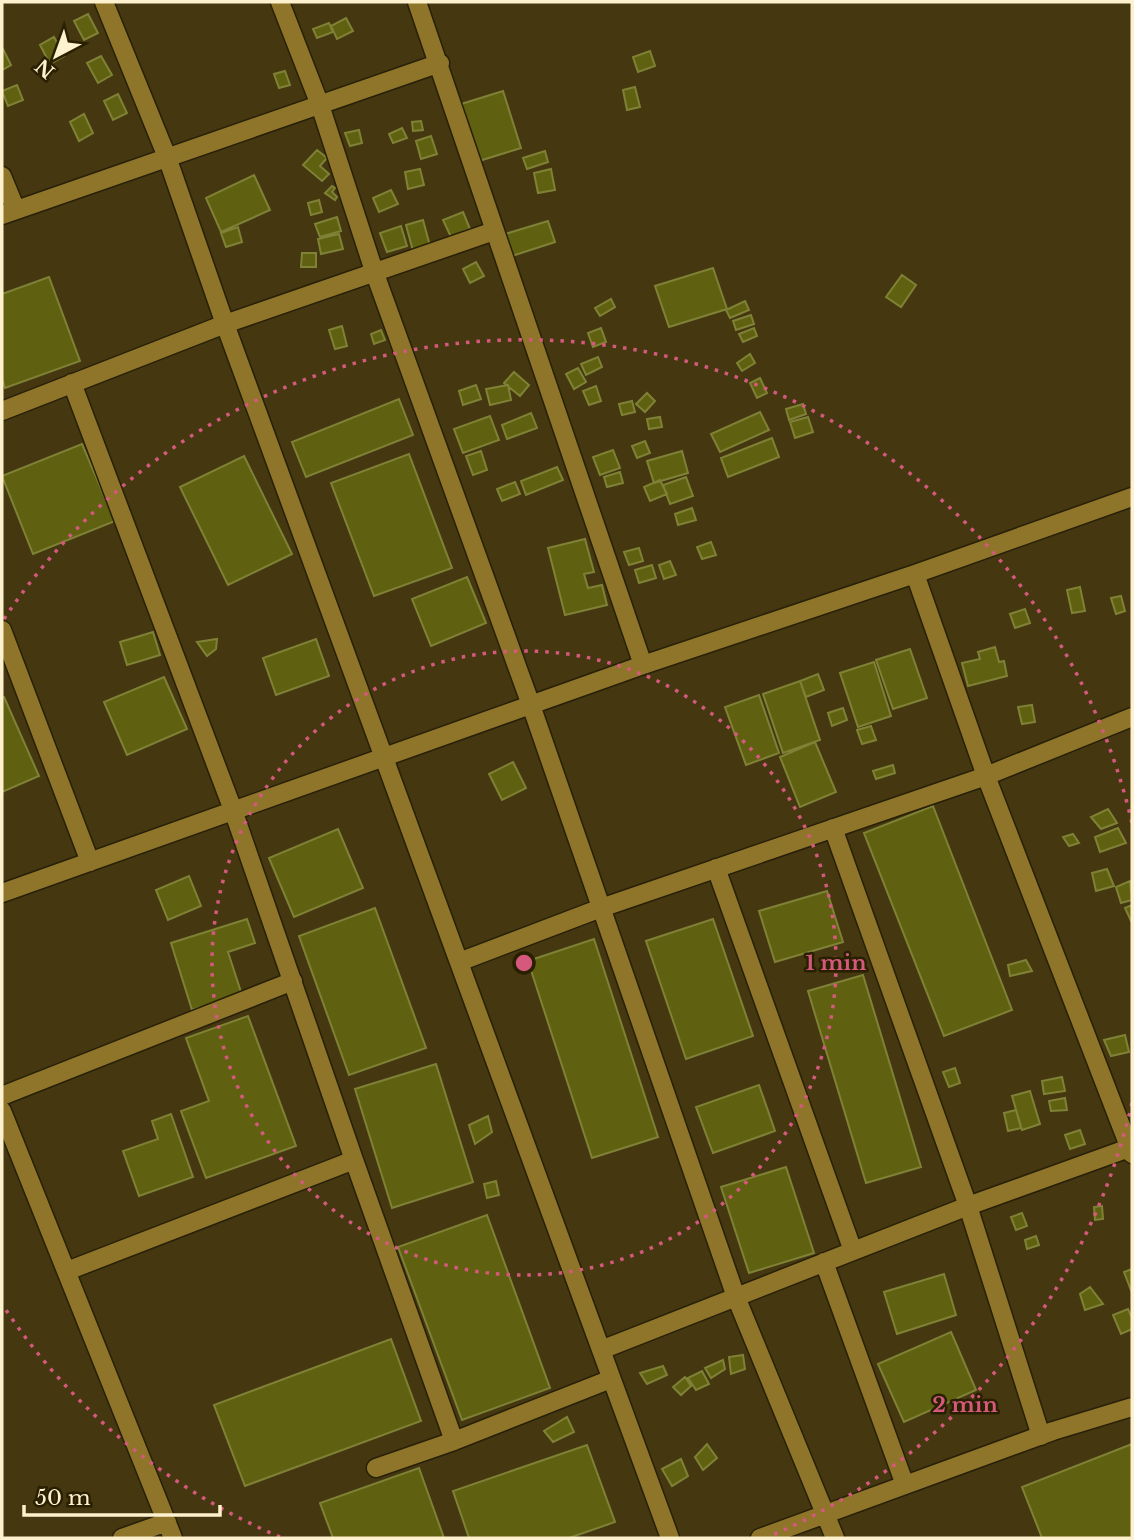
<svg xmlns="http://www.w3.org/2000/svg" width="1134" height="1540" font-family="'Libre Baskerville',serif">
<rect width="100%" height="100%" fill="#453810"/>
<path fill="#606110" stroke="#7f8136" stroke-width="2" d="M88 14 98 33 84 40 74 21Z
M346 18 353 31 337 39 331 26Z
M329 23 333 32 317 38 313 29Z
M54 37 64 56 50 64 40 45Z
M2 47 11 65 2 70Z
M650 51 655 66 638 72 633 57Z
M101 56 112 75 98 83 87 63Z
M285 71 290 85 279 88 274 74Z
M17 85 23 100 8 106 2 91Z
M635 87 640 107 627 110 623 90Z
M503 91 521 148 476 162 458 105Z
M118 94 127 113 113 120 104 101Z
M84 114 93 133 79 141 70 122Z
M421 121 423 130 413 131 412 122Z
M402 128 407 138 393 143 389 134Z
M359 130 362 143 350 146 345 133Z
M431 136 437 154 421 159 416 141Z
M317 150 327 158 320 166 329 174 322 181 303 165Z
M545 151 548 162 527 169 523 158Z
M420 169 424 185 408 189 405 172Z
M551 169 555 190 538 193 534 173Z
M254 175 270 210 221 232 206 198Z
M332 186 335 188 332 192 337 197 335 200 325 193Z
M391 190 398 204 379 212 373 198Z
M319 200 322 212 311 215 308 203Z
M463 212 470 229 451 237 443 220Z
M337 217 341 231 320 237 315 224Z
M423 220 430 246 413 251 406 225Z
M548 221 555 242 512 256 505 234Z
M401 226 407 246 387 252 380 233Z
M238 227 242 242 226 247 221 233Z
M339 234 343 249 321 254 318 239Z
M302 253H316V267H301Z
M476 262 484 276 470 283 463 269Z
M713 268 727 309 669 327 655 286Z
M902 275 916 285 901 307 886 297Z
M49 277 80 361 5 388 2 378V294Z
M611 299 615 307 600 316 595 308Z
M745 301 749 310 730 318 726 310Z
M751 315 754 324 736 330 733 321Z
M342 326 347 346 335 349 329 330Z
M601 328 606 342 593 347 588 333Z
M754 328 757 336 743 342 739 334Z
M381 330 385 340 374 344 371 334Z
M750 354 755 363 742 371 737 363Z
M598 357 602 367 586 375 581 364Z
M578 368 586 382 574 389 566 374Z
M514 372 529 385 520 396 504 383Z
M760 378 767 393 757 398 750 383Z
M476 385 481 399 463 405 459 391Z
M508 385 511 400 490 405 486 389Z
M596 386 601 401 589 405 583 391Z
M647 393 655 401 645 412 636 404Z
M399 399 413 435 306 477 292 442Z
M632 401 635 412 622 415 619 404Z
M803 404 806 414 789 420 786 409Z
M760 412 769 430 720 452 711 434Z
M531 413 537 428 507 439 502 425Z
M490 416 499 440 463 453 454 429Z
M660 417 662 427 649 429 647 419Z
M808 417 813 432 795 438 790 422Z
M772 438 779 457 728 477 721 458Z
M645 441 650 453 637 458 632 446Z
M82 444 115 521 33 554 2 476Z
M613 450 620 468 600 475 593 457Z
M481 451 487 470 473 475 466 456Z
M682 451 688 473 654 483 647 461Z
M409 454 452 568 374 596 331 483Z
M244 456 292 554 228 585 180 487Z
M557 467 563 480 526 495 521 481Z
M620 472 623 483 607 487 604 477Z
M686 477 693 496 670 504 663 485Z
M660 480 667 494 650 501 644 487Z
M515 482 520 494 502 501 497 489Z
M692 508 696 520 678 525 675 514Z
M585 539 594 572 584 574 588 588 602 585 607 605 565 615 548 548Z
M711 542 716 555 702 559 697 547Z
M639 548 643 561 629 565 624 552Z
M670 561 676 575 664 579 659 565Z
M652 565 656 578 639 583 635 570Z
M467 577 486 623 431 646 412 599Z
M1080 587 1085 611 1072 613 1067 590Z
M1121 596 1125 611 1116 614 1111 598Z
M1025 609 1030 623 1015 628 1010 614Z
M153 632 160 655 127 665 120 642Z
M217 639 216 649 207 656 197 642Z
M316 639 329 676 276 695 263 658Z
M995 647 999 662 1004 661 1007 676 968 686 962 663 980 659 978 652Z
M910 649 927 698 893 709 876 660Z
M874 662 891 716 858 727 840 673Z
M818 674 824 690 806 697 800 681Z
M164 677 187 729 127 755 104 702Z
M800 681 820 740 783 753 763 694Z
M759 695 779 753 746 765 725 707Z
M4 697 39 776 2 792V698Z
M1032 705 1035 722 1022 724 1018 707Z
M843 708 847 720 832 726 828 713Z
M871 726 876 740 862 744 857 730Z
M815 742 836 792 800 807 780 757Z
M513 762 526 788 502 800 489 774Z
M893 765 895 773 876 779 873 771Z
M933 806 1012 1010 944 1036 864 833Z
M1108 809 1117 823 1101 829 1091 817Z
M1118 828 1126 843 1100 852 1095 837Z
M338 829 363 888 294 917 269 858Z
M1073 834 1079 843 1069 846 1063 837Z
M1107 869 1114 886 1096 891 1092 873Z
M189 876 201 906 168 920 156 890Z
M1130 881 1132 900 1121 903 1116 887Z
M827 891 843 942 775 962 759 911Z
M1132 905V923L1125 908Z
M375 908 426 1048 349 1075 299 936Z
M247 919 255 943 228 952 242 995 192 1010 171 943Z
M713 919 753 1036 686 1059 646 941Z
M594 939 658 1137 592 1158 528 961Z
M1026 960 1032 971 1010 976 1008 965Z
M863 975 921 1167 866 1183 808 991Z
M248 1016 296 1146 206 1178 181 1111 209 1101 186 1038Z
M1125 1035 1129 1052 1111 1056 1104 1040Z
M436 1064 473 1182 392 1208 355 1089Z
M955 1068 960 1083 949 1087 943 1072Z
M1062 1077 1065 1091 1044 1094 1042 1081Z
M759 1085 775 1131 713 1153 696 1107Z
M1030 1091 1040 1124 1022 1130 1012 1096Z
M1065 1098 1067 1110 1051 1111 1049 1101Z
M1016 1110 1021 1128 1008 1131 1004 1113Z
M171 1114 193 1177 139 1196 123 1151 158 1139 152 1121Z
M488 1116 492 1132 475 1144 469 1125Z
M1080 1130 1085 1144 1070 1149 1065 1135Z
M786 1167 814 1253 749 1273 721 1187Z
M496 1181 499 1195 487 1198 484 1184Z
M1102 1206 1103 1219 1095 1220 1094 1207Z
M1022 1213 1027 1226 1016 1230 1011 1217Z
M487 1215 550 1388 462 1420 398 1247Z
M1036 1236 1039 1245 1027 1249 1025 1240Z
M1132 1269V1293L1124 1272Z
M944 1274 956 1315 897 1334 884 1292Z
M1090 1287 1103 1304 1085 1310 1080 1294Z
M1128 1309 1132 1318V1329L1121 1334 1113 1315Z
M951 1332 976 1390 904 1422 878 1364Z
M391 1339 421 1421 245 1486 214 1405Z
M743 1355 745 1369 731 1374 729 1357Z
M723 1360 725 1369 711 1378 705 1368Z
M663 1366 667 1375 647 1384 640 1373Z
M702 1371 709 1384 696 1390 688 1378Z
M685 1377 691 1386 681 1395 673 1387Z
M567 1417 574 1432 553 1442 544 1431Z
M707 1444 717 1458 703 1470 695 1457Z
M1132 1444V1538H1042L1022 1487Z
M587 1445 615 1522 569 1538H469L453 1491Z
M681 1459 688 1476 672 1486 662 1469Z
M419 1468 444 1538H333L320 1503Z"/>
<g fill="none" stroke-linecap="round" stroke-linejoin="round">
<defs>
<path id="minor" d="M104 2 167 157 225 324 670 1538
M280 2 320 105 374 271 531 705 736 1297 835 1538
M417 2 643 665
M2 176 16 210
M2 215 440 63
M72 383 233 810 354 1160 454 1441
M2 411 225 324 494 231
M915 574 986 776 1132 1154
M2 630 90 862
M833 828 968 1206 1041 1436
M716 868 853 1251
M2 893 643 665 915 574 1132 497
M459 962 601 908 986 776 1132 717
M2 1096 293 981
M2 1111 173 1538
M824 1262 905 1485
M67 1271 354 1160
M601 1350 968 1206 1132 1147
M376 1468 454 1441 611 1379
M122 1538 167 1522
M760 1538 1053 1431 1132 1407"/>
</defs>
<use href="#minor" stroke="#282008" stroke-width="21"/>
<use href="#minor" stroke="#8e7529" stroke-width="18"/>
</g>
<g fill="none" stroke="#d4597d" stroke-width="3.5" stroke-dasharray="3.5 7">
<circle cx="524" cy="963" r="312"/>
<path d="M1132 1103A624 624 0 0 1 768 1537M280 1537A624 624 0 0 1 4 1307M4 619A624 624 0 0 1 1132 823"/>
</g>
<circle cx="524" cy="963" r="10" fill="#d4597d" stroke="#291f01" stroke-width="3.5"/>
<g font-size="21" text-anchor="middle" font-weight="bold" fill="#d4597d" stroke="#291f01" stroke-width="5" stroke-linejoin="round" paint-order="stroke">
<text x="836" y="970">1 min</text>
<text x="965" y="1412">2 min</text>
</g>
<rect width="1134" height="1540" fill="none" stroke="#fef1cd" stroke-width="7"/>
<g transform="translate(56 56) rotate(221)" stroke="#291f01" stroke-width="5" paint-order="stroke">
<path d="M0-5L12 26L0 18L-12 26Z" fill="#fef1cd"/>
<text y="-10" font-size="19" font-weight="bold" text-anchor="middle" fill="#fef1cd">N</text>
</g>
<path d="M24 1505v10h196v-10" fill="none" stroke="#fef1cd" stroke-width="3.5"/>
<text x="35" y="1505" font-size="21" fill="#fef1cd" stroke="#291f01" stroke-width="5" paint-order="stroke">50 m</text>
</svg>
